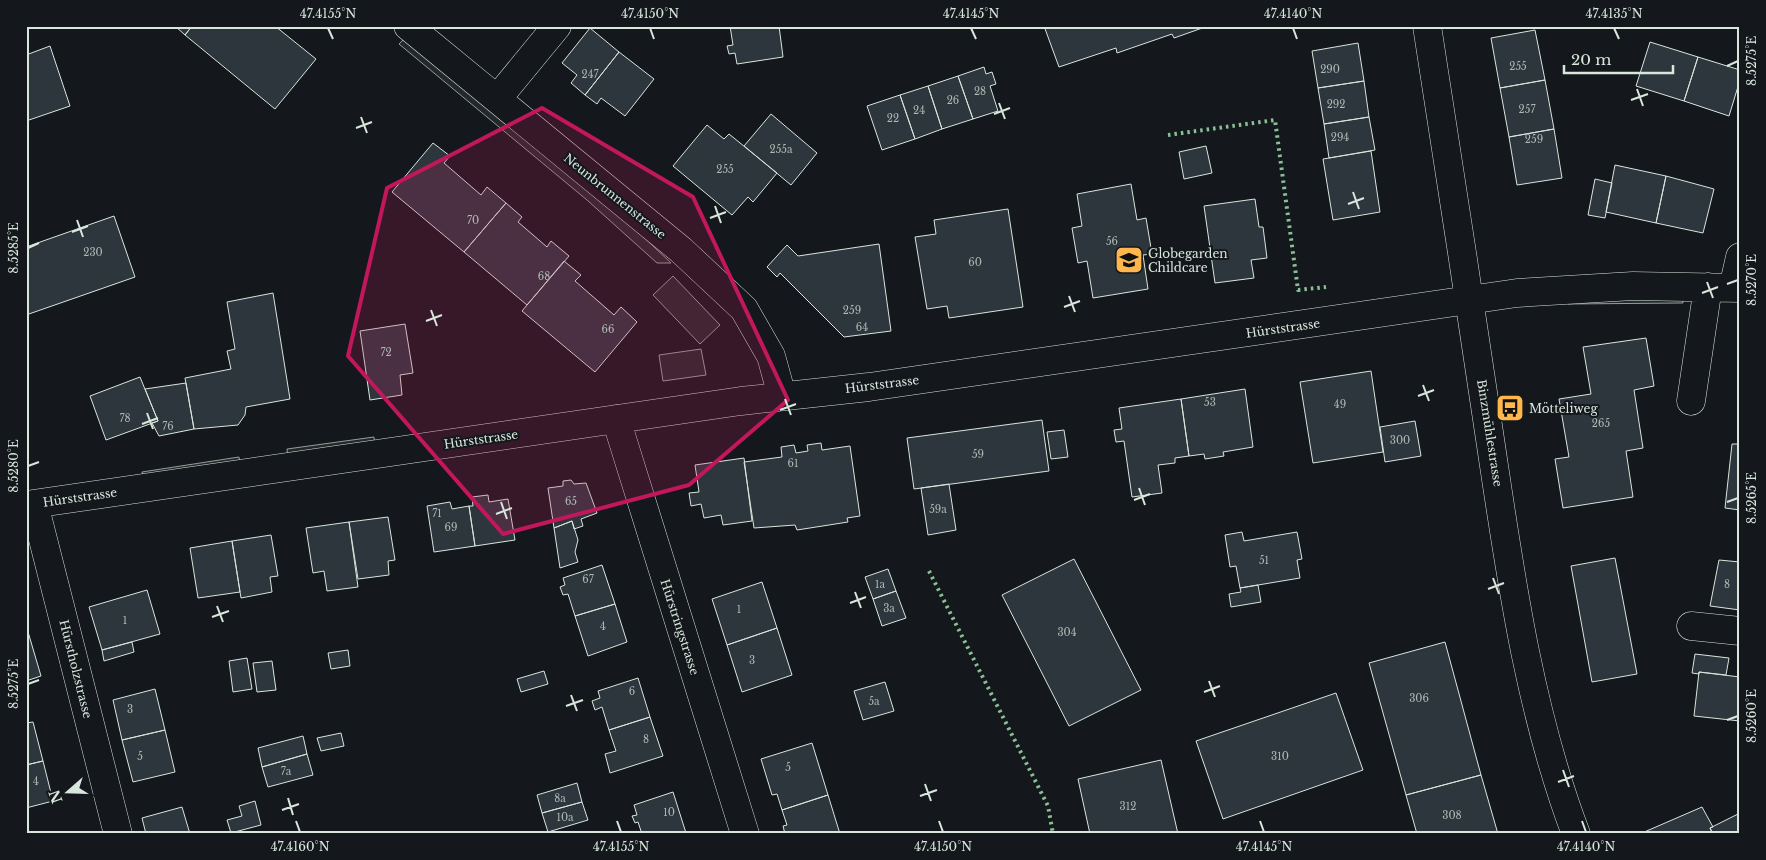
<svg xmlns="http://www.w3.org/2000/svg" width="1766" height="860" font-family="'Libre Baskerville',serif">
<rect width="100%" height="100%" fill="#14181c"/>
<path fill="#24282b" stroke="#939e99" d="M407 36 595 191 671 263H657L587 200 399 44Z
M673 276 720 325 700 344 653 295Z
M1683 292V303L1568 304V293Z
M701 349 706 375 663 381 659 355Z
M374 437 375 448 288 460 287 449Z
M239 457 240 466 144 481 142 472Z"/>
<path fill="#2c363c" stroke="#d8e6dc" d="M175 26H192L185 35Z
M192 26H275L316 59 275 109 185 35Z
M730 26H779L783 57 737 64 735 53 729 54 727 46 733 45Z
M1044 26H1208L1174 38 1172 34 1117 53 1116 48 1059 67Z
M590 28 619 52 585 95 571 83 577 75 562 63Z
M1535 30 1545 80 1500 88 1491 38Z
M1650 42 1698 57 1684 101 1636 86Z
M1358 43 1364 81 1318 88 1312 51Z
M50 46 70 106 26 121V55Z
M619 52 654 79 625 116 601 98 597 104 585 95Z
M1698 57 1740 70V80L1729 116 1684 101Z
M984 67 986 74 992 72 996 84 990 86 998 111 973 119 958 76Z
M958 76 973 119 942 129 928 86Z
M1545 80 1554 129 1509 137 1500 88Z
M1364 81 1369 117 1324 124 1318 88Z
M928 86 942 129 915 139 900 95Z
M900 95 915 139 882 150 867 106Z
M771 114 817 153 791 185 744 146Z
M1369 117 1375 150 1329 158 1324 124Z
M707 125 724 139 729 134 777 173 753 202 748 197 732 215 673 166Z
M1554 129 1562 178 1517 185 1509 137Z
M433 143 450 156 444 163 481 195 487 187 506 203 464 252 392 192Z
M1206 146 1212 173 1184 179 1179 152Z
M1371 151 1380 212 1333 220 1323 159Z
M1615 165 1666 176 1656 223 1606 212Z
M1666 176 1714 189 1703 233 1656 223Z
M1595 179 1612 183 1605 218 1588 215Z
M1131 184 1137 220 1146 218 1152 254 1143 255 1148 289 1093 298 1087 261 1078 263 1072 228 1082 226 1077 194Z
M1255 199 1259 227H1263L1267 258 1251 260 1254 278 1215 283 1204 206Z
M506 203 522 217 518 222 547 247 551 241 569 256 527 305 464 252Z
M1008 209 1023 307 949 318 947 306 927 309 915 237 936 234 934 220Z
M114 216 135 277 26 315V247Z
M879 244 891 331 844 337 780 273 777 277 767 267 787 245 798 256Z
M564 261 581 275 575 281 614 315 621 307 637 322 595 372 522 311Z
M273 293 290 399 246 407 245 415 238 425 194 429 185 378 231 369 227 351 235 349 227 302Z
M405 324 413 373 400 375 402 395 370 400 360 331Z
M1646 338 1654 386 1634 390 1643 448 1626 451 1633 497 1563 508 1555 459 1569 457 1559 399 1591 394 1583 347Z
M1371 371 1383 452 1313 463 1300 382Z
M140 377 158 421 106 440 90 396Z
M186 383 194 429 159 436 152 423 158 421 145 389Z
M1245 389 1253 447 1223 452 1224 456 1205 459 1204 454 1189 456 1181 399Z
M1181 399 1189 456 1175 458V463L1158 465 1162 493 1132 497 1124 441 1116 442 1114 430 1122 429 1119 408Z
M1042 420 1049 471 914 489 907 438Z
M1415 421 1421 456 1385 462 1380 427Z
M1064 430 1068 457 1051 459 1047 432Z
M821 443 822 450 850 446 860 516 847 518 848 522 797 530 795 525 754 528 744 462 782 457 781 447 794 445 796 453 808 451 807 445Z
M1732 444H1740V510L1725 508Z
M744 458 752 521 723 525 721 515 704 518 701 504 691 506 689 493 699 492 695 465Z
M571 480 574 484 586 483 597 513 581 519 583 526 574 529 572 521 554 528 548 488 563 486V481Z
M949 484 956 530 928 535 921 488Z
M488 495 489 502 508 499 515 540 475 546 469 506H473L472 497Z
M450 502 452 509 469 506 475 546 434 552 427 506Z
M388 517 395 560 388 561 389 575 358 579 349 522Z
M572 521 578 540 575 552 578 562 560 568 554 528Z
M349 522 358 587 327 591 324 571 313 573 306 528Z
M1242 532 1244 541 1297 532 1302 559 1297 560 1300 578 1240 588 1236 566 1230 567 1225 535Z
M271 535 278 576 270 577 272 592 241 598 232 541Z
M232 541 240 592 198 598 190 548Z
M1615 558 1637 674 1592 682 1571 566Z
M1074 559 1141 690 1069 726 1002 595Z
M1719 560 1740 562V610L1710 606Z
M602 565 615 604 575 616 568 594 563 595 560 587 565 585 563 578Z
M888 569 896 591 873 599 865 577Z
M762 582 777 628 727 645 712 599Z
M1258 585 1261 602 1231 607 1229 594 1241 592 1240 588Z
M147 590 160 634 102 650 89 607Z
M896 591 906 618 882 626 873 599Z
M615 604 627 642 588 656 575 616Z
M26 625 41 676 26 681Z
M777 628 792 675 742 692 727 645Z
M132 642 134 652 104 661 102 650Z
M1445 642 1481 775 1406 795 1369 663Z
M348 650 350 666 331 669 328 653Z
M1695 654 1729 658 1726 675 1699 672V674L1692 673Z
M247 658 252 689 233 692 229 661Z
M272 661 276 690 257 692 253 663Z
M544 671 548 684 521 692 517 679Z
M1699 672 1740 677V721L1694 716Z
M638 678 650 717 609 730 602 707 595 710 592 701 600 698 598 691Z
M885 682 894 711 863 720 854 691Z
M155 689 165 730 122 740 113 700Z
M1336 693 1363 770 1223 819 1196 741Z
M650 717 663 756 610 773 605 754 616 751 609 730Z
M33 722 43 761 26 765V723Z
M165 730 175 772 133 782 122 740Z
M341 733 344 746 321 751 317 738Z
M303 736 307 754 262 767 258 748Z
M812 743 828 795 782 810 777 794 772 795 761 759Z
M307 754 313 775 268 787 262 767Z
M1161 760 1178 834H1090L1078 779Z
M43 761 53 801 26 808V765Z
M1481 775 1498 834H1417L1406 795Z
M577 783 582 802 542 813 537 795Z
M673 792 686 833 642 834 638 822 635 823 632 816 637 815 634 805Z
M828 795 840 834H785L783 826 787 825 782 810Z
M255 801 261 825 231 833 227 820 242 816 239 806Z
M582 802 588 820 548 832 542 813Z
M182 807 190 834H146L142 818Z
M1702 807 1713 827 1710 828 1713 834 1642 833Z
M1740 813V834H1713L1710 828Z"/>
<g fill="none" stroke-linecap="round" stroke-linejoin="round">
<defs>
<path id="minor" d="M408 26 681 250 744 309 771 356 782 396
M1427 26C1448 164 1470 301 1490 439 1510 572 1528 707 1576 834
M497 99 557 26
M1733 288 1740 257
M1691 401 1708 287
M616 419 745 834
M34 504 118 834
M26 505 741 401 869 387 1517 293 1633 286 1740 288
M1691 626 1740 631"/>
</defs>
<use href="#minor" stroke="#d8e6dc" stroke-width="29"/>
<use href="#minor" stroke="#14181c" stroke-width="28"/>
<path stroke="#8ac095" stroke-width="4" stroke-dasharray="2.5 4" stroke-linecap="butt" d="M1168 135 1275 120 1298 290 1326 287
M929 571 1048 806 1053 834"/>
</g>
<path fill="#c2185b" fill-opacity="0.2" stroke="#c2185b" stroke-width="4" stroke-linejoin="round" d="M542 108 693 197 788 400 689 485 503 534 348 356 387 188Z"/>
<path fill="none" stroke="#d8e6dc" stroke-width="2" d="M328 28 333 39M650 28 654 39M971 28 976 39M1293 28 1297 39M1614 28 1619 39M1727 66 1738 61M1637 89 1643 106M1631 100 1648 94M999 103 1005 119M994 114 1010 108M361 117 367 133M356 128 372 122M1353 192 1359 209M1348 204 1364 198M715 206 721 223M710 218 726 212M77 220 83 237M72 232 88 226M28 248 39 243M1707 282 1713 298M1727 284 1738 280M1702 293 1718 287M1069 296 1075 312M1064 307 1080 301M431 310 437 326M426 321 442 315M1423 385 1429 401M1418 396 1434 390M785 399 791 415M780 410 796 404M147 413 153 429M142 424 158 418M28 466 39 462M1139 488 1145 505M1134 500 1150 494M501 502 507 519M1727 502 1738 498M496 514 512 508M1493 578 1499 594M1488 589 1504 583M855 592 861 608M850 603 866 597M217 606 223 622M212 617 229 611M1209 681 1215 697M28 684 39 680M1204 692 1220 686M571 695 577 711M566 706 583 700M1727 720 1738 716M1563 770 1569 787M1558 782 1574 776M925 784 931 801M920 796 937 790M288 798 293 815M282 810 299 804M296 821 300 832M617 821 621 832M939 821 943 832M1260 821 1264 832M1582 821 1586 832"/>
<defs>
<symbol id="school-square" viewBox="-11 -11 22 22"><rect x="-9" y="-9" width="18" height="18" rx="4" fill="#ffb74d" stroke="#14181c"/><path d="M0-5L7-2L0 1L-7-2ZM-4 1L0 2.5L4 1V4Q0 6-4 4Z" fill="#111"/></symbol>
<symbol id="bus-square" viewBox="-11 -11 22 22"><rect x="-9" y="-9" width="18" height="18" rx="4" fill="#ffb74d" stroke="#14181c"/><path d="M-5-6H5V4H4V6H2V4H-2V6H-4V4H-5ZM-3.5-4V0h7V-4ZM-3.5 1.2v1.5H-2V1.2ZM2 1.2v1.5H3.5V1.2Z" fill="#111"/></symbol>
</defs>
<g fill-rule="evenodd">
<use href="#school-square" x="1113" y="244" width="32" height="32"/>
<use href="#bus-square" x="1494" y="392" width="32" height="32"/>
</g>
<g text-anchor="middle" dominant-baseline="central" stroke-width="4" stroke-linejoin="round" paint-order="stroke">
<g font-size="10" fill="#adbab4">
<text x="1518" y="66">255</text>
<text x="1330" y="69">290</text>
<text x="590" y="74">247</text>
<text x="980" y="91">28</text>
<text x="953" y="100">26</text>
<text x="1336" y="104">292</text>
<text x="1527" y="109">257</text>
<text x="919" y="110">24</text>
<text x="893" y="118">22</text>
<text x="1340" y="137">294</text>
<text x="1534" y="139">259</text>
<text x="781" y="149">255a</text>
<text x="725" y="169">255</text>
<text x="473" y="220">70</text>
<text x="1112" y="241">56</text>
<text x="93" y="252">230</text>
<text x="975" y="262">60</text>
<text x="544" y="276">68</text>
<text x="852" y="310">259</text>
<text x="862" y="327">64</text>
<text x="608" y="329">66</text>
<text x="386" y="352">72</text>
<text x="1210" y="402">53</text>
<text x="1340" y="404">49</text>
<text x="125" y="418">78</text>
<text x="1601" y="423">265</text>
<text x="168" y="426">76</text>
<text x="1400" y="440">300</text>
<text x="978" y="454">59</text>
<text x="793" y="463">61</text>
<text x="571" y="501">65</text>
<text x="938" y="509">59a</text>
<text x="437" y="513">71</text>
<text x="451" y="527">69</text>
<text x="1264" y="560">51</text>
<text x="588" y="579">67</text>
<text x="880" y="584">1a</text>
<text x="1727" y="584">8</text>
<text x="889" y="608">3a</text>
<text x="739" y="609">1</text>
<text x="125" y="620">1</text>
<text x="603" y="626">4</text>
<text x="1067" y="632">304</text>
<text x="752" y="660">3</text>
<text x="632" y="691">6</text>
<text x="1419" y="698">306</text>
<text x="874" y="701">5a</text>
<text x="130" y="709">3</text>
<text x="646" y="739">8</text>
<text x="140" y="756">5</text>
<text x="1280" y="756">310</text>
<text x="788" y="767">5</text>
<text x="286" y="771">7a</text>
<text x="36" y="781">4</text>
<text x="560" y="798">8a</text>
<text x="1128" y="806">312</text>
<text x="669" y="812">10</text>
<text x="1452" y="815">308</text>
<text x="565" y="817">10a</text>
</g>
<g font-size="12" fill="#d8e6dc" stroke="#14181c">
<text transform="translate(615 196) rotate(39)">Neunbrunnenstrasse</text>
<text transform="translate(1283 328) rotate(-8)">Hürststrasse</text>
<text transform="translate(882 384) rotate(-7)">Hürststrasse</text>
<text transform="translate(1490 433) rotate(81)">Binzmühlestrasse</text>
<text transform="translate(481 439) rotate(-8)">Hürststrasse</text>
<text transform="translate(80 497) rotate(-8)">Hürststrasse</text>
<text transform="translate(680 627) rotate(72)">Hürstringstrasse</text>
<text transform="translate(76 669) rotate(76)">Hürstholzstrasse</text>
</g>
<g font-size="12" fill="#d8e6dc" stroke="#14181c" text-anchor="start">
<text x="1148" y="253">Globegarden<tspan x="1148" dy="14">Childcare</tspan></text>
<text x="1529" y="408">Mötteliweg</text>
</g>
</g>
<rect width="1766" height="860" fill="none" stroke="#14181c" stroke-width="55"/>
<g transform="translate(68 792) rotate(250)" stroke="#14181c" stroke-width="4" paint-order="stroke">
<path d="M0-4L9 19L0 12L-9 19Z" fill="#d8e6dc"/>
<text y="-8" font-size="14" font-weight="bold" text-anchor="middle" fill="#d8e6dc">N</text>
</g>
<path d="M1564 65v8h109v-8" fill="none" stroke="#d8e6dc" stroke-width="2.5"/>
<text x="1571" y="65" font-size="15" fill="#d8e6dc" stroke="#14181c" stroke-width="4" paint-order="stroke">20 m</text>
<rect x="28" y="28" width="1710" height="804" fill="none" stroke="#d8e6dc" stroke-width="2"/>
<g font-size="12" text-anchor="middle" fill="#d8e6dc">
<text x="328" y="18">47.4155°N</text>
<text x="650" y="18">47.4150°N</text>
<text x="971" y="18">47.4145°N</text>
<text x="1293" y="18">47.4140°N</text>
<text x="1614" y="18">47.4135°N</text>
<text transform="translate(1752 61) rotate(-90)" y="4">8.5275°E</text>
<text transform="translate(14 248) rotate(-90)" y="4">8.5285°E</text>
<text transform="translate(1752 280) rotate(-90)" y="4">8.5270°E</text>
<text transform="translate(14 466) rotate(-90)" y="4">8.5280°E</text>
<text transform="translate(1752 498) rotate(-90)" y="4">8.5265°E</text>
<text transform="translate(14 684) rotate(-90)" y="4">8.5275°E</text>
<text transform="translate(1752 716) rotate(-90)" y="4">8.5260°E</text>
<text x="300" y="851">47.4160°N</text>
<text x="621" y="851">47.4155°N</text>
<text x="943" y="851">47.4150°N</text>
<text x="1264" y="851">47.4145°N</text>
<text x="1586" y="851">47.4140°N</text>
</g>
</svg>
